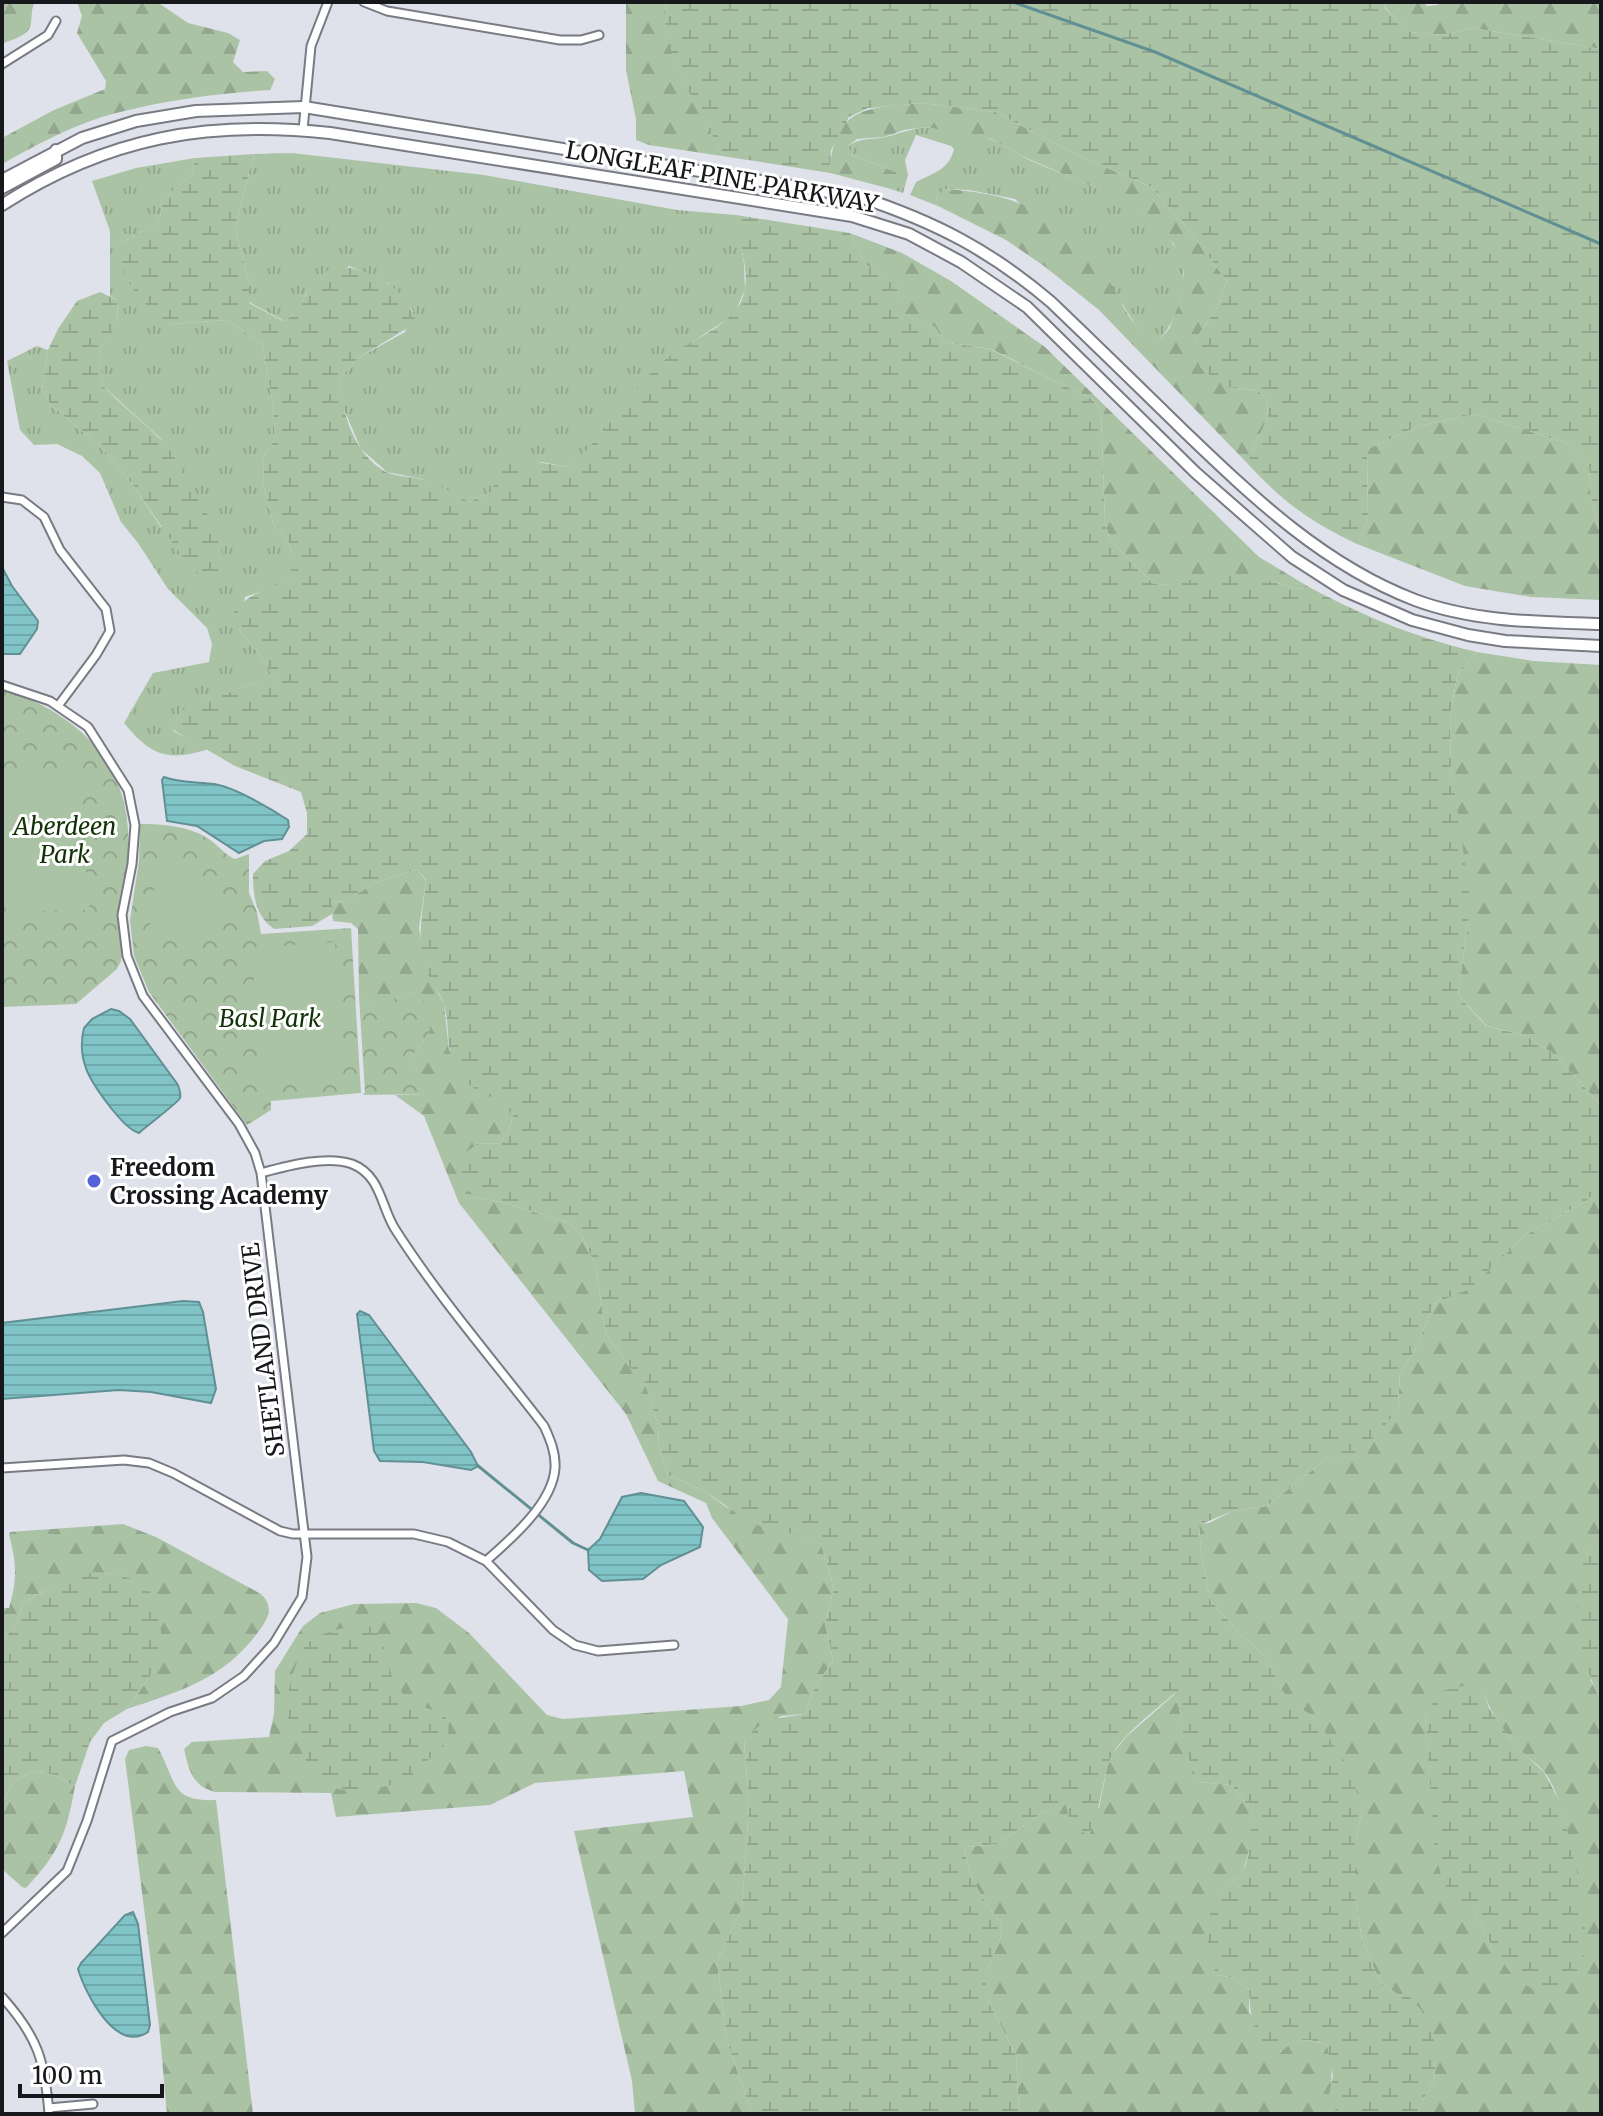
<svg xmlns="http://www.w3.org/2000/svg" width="1603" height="2116" font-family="Merriweather,serif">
<defs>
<pattern id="grass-tufts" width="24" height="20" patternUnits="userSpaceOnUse" patternTransform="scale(2)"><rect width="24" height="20" fill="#abc3a5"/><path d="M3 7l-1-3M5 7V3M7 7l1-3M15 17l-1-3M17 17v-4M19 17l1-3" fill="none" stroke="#92a78d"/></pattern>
<pattern id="forest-firs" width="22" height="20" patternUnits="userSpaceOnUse" patternTransform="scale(2)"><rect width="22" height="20" fill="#abc3a5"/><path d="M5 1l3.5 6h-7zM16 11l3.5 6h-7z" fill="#92a78d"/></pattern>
<pattern id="wetland-marsh" width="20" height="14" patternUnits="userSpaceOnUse" patternTransform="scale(2)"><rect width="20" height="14" fill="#abc3a5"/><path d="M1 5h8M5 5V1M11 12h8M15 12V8" fill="none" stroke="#92a78d"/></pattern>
<pattern id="park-crowns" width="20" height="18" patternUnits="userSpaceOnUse" patternTransform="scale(2)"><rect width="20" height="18" fill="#abc3a5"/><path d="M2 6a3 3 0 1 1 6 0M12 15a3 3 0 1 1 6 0" fill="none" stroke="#92a78d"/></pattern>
<pattern id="water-rules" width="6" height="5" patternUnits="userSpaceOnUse" patternTransform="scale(2)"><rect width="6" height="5" fill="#80c4c7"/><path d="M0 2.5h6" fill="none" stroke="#6ea8aa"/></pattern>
</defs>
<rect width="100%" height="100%" fill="#dfe2eb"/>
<path fill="url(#grass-tufts)" d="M926 127C947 130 973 132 992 140 1004 145 1014 152 1025 158 1073 180 1141 198 1173 244 1194 273 1181 315 1159 340H1151L1138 329 1123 305 1015 199 969 190 946 189 936 198 938 206 910 195 916 182C933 173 949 170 954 149L951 146 916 135 905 160 908 175 903 193 891 189 899 187 898 173 852 155 848 146C861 137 872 140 886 137 900 133 912 129 926 127Z
M292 153 484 175 677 210 736 215 744 263 745 289 734 315 670 356 589 450 568 467 541 462 490 493 469 502 422 479 387 472 361 449 342 405 339 379 358 358 405 332 413 311 388 283 349 266 306 294 298 311 284 321 249 302V283L235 227 254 154Z
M195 158 192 174 162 201 161 214 155 229 143 231 119 244 170 324 228 320 262 344 273 404 275 438 264 456 263 484 273 523 288 541 292 553V577L266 590 245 597 238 629 260 655 277 683 251 684 181 712 173 731 209 749C168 762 151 756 124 723L153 673 209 662 212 644 207 628 168 589 138 543 121 522 100 473 82 456 57 444 34 445 20 430 7 361 37 346 48 350 42 389 50 404 104 450 132 484 161 527 200 504 160 438 103 386 99 352 118 320 117 300 110 296V231L92 181 136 168Z"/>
<path fill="url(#forest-firs)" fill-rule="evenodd" d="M2 2H35C30 11 33 18 30 27 26 37 10 40 2 44Z
M77 2H157L188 23 228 33 240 40 233 62 243 72 267 71 275 79 270 90C219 93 166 100 116 113 76 123 38 144 2 164V138L54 110 105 89 106 81 77 33 82 16Z
M626 2H666C658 54 703 108 722 156L649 145 636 140V119L626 70Z
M1383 2H1423L1427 6 1438 5 1440 2H1601V49L1473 28 1442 35 1408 32 1385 7Z
M923 103 995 112 1084 158 1151 187 1188 229 1227 281 1216 309 1195 340 1225 387 1256 390 1267 398 1268 417 1247 463 1099 310 1044 266 1006 240 938 206 936 198 945 189C993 192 1028 201 1067 230 1074 235 1085 241 1091 248 1109 270 1129 338 1159 340L1169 329 1181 299 1184 273 1174 244 1141 213 1096 188 1024 157 991 139 926 127 904 130 884 137 857 139 848 146 852 155 898 173 903 181 899 187 891 189 830 173C833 105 868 108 923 103Z
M850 233 902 253 951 281 1045 347 1259 557 1309 587 1299 589 1274 582 1212 576 1176 585 1154 584 1111 541 1105 524 1101 411 1092 399 991 349 944 342 935 327 901 313 896 285 866 265Z
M1475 414 1566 443 1589 466 1591 498 1601 538V600L1531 597 1465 586 1357 544 1368 519 1367 449 1419 426Z
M1477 652 1534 661 1601 665V1106L1558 1057 1527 1036 1487 1026 1458 995 1468 921 1451 768 1450 717 1457 676Z
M417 869 426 881 419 928 426 969 444 1004 449 1050 490 1096 505 1104 513 1116 508 1132 500 1143 477 1144 473 1197 506 1203 569 1223 583 1237 596 1268 606 1334 630 1368 643 1376 658 1425 659 1447 668 1475 703 1490 726 1507 821 1544 834 1588 825 1623 833 1660 813 1691 805 1714 781 1716 744 1740 749 1806 742 1908 717 1962 727 2041 752 2114H635L632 2081 574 1831 693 1817 684 1771 535 1783 490 1805 336 1817 331 1793 215 1792C192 1786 189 1770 184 1749L192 1742 269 1737 274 1714 275 1671 303 1626 320 1613 354 1604 416 1603 436 1608 469 1633 547 1715 563 1719 741 1706 769 1700 781 1687 788 1619 712 1518 706 1503 658 1481 626 1414 459 1203 424 1116 395 1095 426 1094 412 1056 430 1032 415 992 377 1005 359 997 358 929 351 923 333 921 331 902 345 901 375 883Z
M1593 1193H1601V1531L1587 1555 1591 1681 1601 1700V2114H1416L1434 2080 1436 2065 1410 1998 1397 1994 1380 1982 1362 1940 1355 1896V1847L1362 1809 1316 1719 1287 1699 1265 1656 1241 1635 1210 1600 1201 1552 1199 1524 1209 1523 1233 1511 1267 1506 1326 1459 1353 1453 1398 1409 1400 1372 1414 1352 1435 1303 1470 1288 1524 1236 1586 1201ZM1484 1694C1492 1716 1507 1736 1522 1752 1530 1760 1540 1765 1546 1774 1559 1794 1564 1816 1568 1840L1492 1947 1474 1910 1431 1787 1425 1714Z
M123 1524 156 1537 261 1594C274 1607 269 1617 259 1631 224 1679 181 1691 127 1709L155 1669 153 1594C105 1555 70 1577 23 1603L17 1623 2 1642V1608H9C17 1579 17 1565 9 1535L10 1532Z
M1176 1693 1190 1762 1199 1782 1231 1785 1251 1809V1845L1242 1874 1220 1893 1217 1975 1235 1978 1249 1990V2012L1280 2053C1292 2037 1310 2039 1327 2045 1338 2069 1324 2091 1338 2114H1019L1016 2055 986 1997V1972L1000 1940 1002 1923C981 1901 969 1877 964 1847L998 1844 1044 1811 1067 1804 1099 1808 1109 1758 1127 1736Z
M146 1746 158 1748C177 1782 170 1802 216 1800L253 2114H167L159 2026 125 1759 129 1750Z
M32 1771 52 1774 75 1786C67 1833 59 1853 26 1888L22 1887 2 1869V1802L14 1782Z"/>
<path fill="url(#wetland-marsh)" d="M666 2H1383L1385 8 1409 32 1442 35 1473 28 1601 49V538L1591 498 1589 466 1566 443 1475 414 1419 426 1367 449 1368 519 1357 544C1309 521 1283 502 1247 463L1268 417 1267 398 1256 390 1225 387 1200 367 1195 340 1216 309 1227 281 1188 229 1151 187 1084 158 995 112 923 103 868 108 849 117 831 150 830 173 722 156C703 109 657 54 666 2Z
M254 154 235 227 249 283V303L283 321C297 315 300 305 307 293 327 257 350 264 382 280 398 288 412 306 416 323L358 358 339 379C342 413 354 454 386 472 397 477 412 476 424 480 440 485 454 493 469 502L490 493 504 466 524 460 568 467C608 435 629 387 671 355 696 336 740 324 745 288 749 263 736 240 736 215L850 233 866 265 896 284 902 313 935 327 944 342 990 349 1092 399 1101 411 1105 524 1111 541 1154 584C1182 586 1192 577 1217 575 1245 573 1272 582 1299 589L1309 587C1368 618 1411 636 1477 652L1457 676 1450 717 1451 768 1469 889 1468 921 1458 995 1486 1026 1527 1036 1558 1057 1601 1106V1193L1593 1194 1586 1201 1524 1236 1470 1289 1435 1303 1414 1352 1400 1372 1398 1409 1380 1432 1353 1454 1326 1459 1267 1506 1233 1511 1199 1525 1201 1552 1210 1600 1241 1635 1265 1656 1287 1698 1316 1719 1349 1768 1362 1809 1355 1847V1896L1362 1940 1380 1982 1397 1994 1410 1997 1423 2012 1433 2032 1436 2065 1434 2080 1416 2114H1338L1328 2099 1333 2076 1327 2045C1303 2036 1295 2040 1276 2055 1253 2038 1250 2016 1249 1990L1235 1978 1217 1975C1204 1951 1203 1915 1221 1892 1227 1884 1239 1880 1243 1871 1252 1851 1251 1830 1251 1809L1231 1785 1199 1782C1183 1756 1184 1722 1175 1693 1157 1709 1116 1739 1109 1762 1101 1787 1100 1812 1089 1836 1074 1827 1068 1821 1066 1805L1044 1811 998 1844 964 1847C969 1877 981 1901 1002 1923L1000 1940 986 1972V1997L1016 2055 1019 2114H752L727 2041 717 1962 742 1908 749 1806 744 1739 766 1720 805 1714 813 1691 833 1660 825 1623 834 1588 821 1544 787 1532 752 1524 703 1490 668 1475 659 1447 658 1425 643 1377 630 1368 606 1334 596 1268 583 1237 569 1223 506 1203 473 1197 459 1180 461 1156 477 1144 500 1143 508 1132 513 1116C500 1095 475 1095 460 1076 444 1055 451 1028 444 1005 441 993 431 983 427 972 415 942 423 911 426 880L417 869 375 883 345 901 332 902V914L312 926 274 929C255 916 253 895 253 874L265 861 289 851 307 834V813L301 792 235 766 173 730 181 711 251 684 276 682 260 655 238 629 234 611C249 593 271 588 292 577V553L288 541 273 523 263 484 264 456 275 438 273 404 262 344 228 320 170 324C138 300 124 286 119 244L143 231 155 228 161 214 162 201 192 174 195 158Z
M100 292 117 300 118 321 99 352 103 386C120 404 140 419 158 437 180 458 234 550 223 579L210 585 184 559 132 484 104 450 50 404 42 389 48 350 58 329 77 301Z
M1601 1531V1700C1583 1667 1574 1621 1578 1583 1580 1564 1592 1546 1601 1531Z
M94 1572 116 1574 135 1580 153 1594 162 1636 155 1669 127 1709 104 1723 90 1742 75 1786 52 1774 32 1771 14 1782 2 1802V1642L17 1623 23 1603 70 1577Z
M369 1625C386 1638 384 1651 390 1670 394 1682 402 1693 410 1703L439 1712 448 1720C451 1750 439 1749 420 1767 416 1771 411 1777 406 1779 384 1790 331 1799 314 1776 309 1768 285 1716 286 1709 286 1696 297 1654 306 1645 322 1630 348 1627 369 1625Z
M1464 1686 1484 1694 1489 1708 1508 1736 1524 1754 1544 1772 1561 1804 1578 1877 1585 1925 1583 1962 1568 1983 1547 1997 1515 1979 1492 1947 1474 1910 1457 1905 1442 1879 1435 1851 1425 1714 1441 1691Z"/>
<path fill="url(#park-crowns)" d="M2 689C78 713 133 765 128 850 128 869 121 887 119 905 117 924 124 943 121 961L117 969 76 1004 2 1007Z
M140 824C163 824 189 826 209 839 218 845 225 855 235 859L249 854V893L257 912 261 934 351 928 361 1093 271 1101V1110L247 1125 149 992 134 956 130 920 139 861Z
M415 992 430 1007V1032L412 1056 427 1094 363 1095 365 1092 359 997 377 1004Z"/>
<path fill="#abc3a5" d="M76 774 90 910 6 912 2 874V777Z
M158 858C204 870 218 892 222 938L155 930 150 925Z
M335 942 341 1078 260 1083 252 948Z"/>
<path fill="url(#water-rules)" stroke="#609093" stroke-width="2" d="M2 567 12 586 38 621 37 629 20 654H2Z
M164 777C180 783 197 782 214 784 234 787 270 808 288 820L289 827 282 839 264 841 239 853 197 826 167 821 162 780Z
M111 1009 119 1011 130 1019 178 1085C179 1088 181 1095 180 1098 178 1103 145 1127 139 1133 123 1129 89 1081 85 1065 81 1054 81 1039 84 1028L92 1019Z
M183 1301 199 1302 203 1312 216 1389 211 1403 151 1392 119 1390 2 1399V1323Z
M360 1311 369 1315 471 1452 478 1466 471 1470 423 1462 380 1461 374 1451 357 1314Z
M641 1493 684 1501 703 1527 700 1547 661 1565 643 1579 602 1581 589 1570 588 1550 600 1539 622 1497Z
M133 1912 138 1924 150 2025 148 2032C116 2054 85 1993 78 1969L81 1963 125 1915Z"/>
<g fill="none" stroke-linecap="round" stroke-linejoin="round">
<path stroke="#609093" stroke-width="3" d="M1013 2 1155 52 1601 244
M477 1465 573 1543 588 1550"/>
<defs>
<path id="street" d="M364 2 387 11 560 40H581L599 35
M2 64 48 35 56 21
M303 130 311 46 328 2
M2 497 22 500 44 517 60 550 106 609 110 631 96 655 58 706
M2 685 50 701 88 727 128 790 135 825 132 864 122 915 127 956 143 996 239 1124 255 1153 261 1173 307 1557 302 1597 274 1643 244 1676 212 1698 170 1712 112 1741 87 1821 67 1871 2 1933
M261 1173C287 1166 326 1155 352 1164 381 1175 381 1207 395 1229 439 1298 494 1361 544 1426 550 1439 556 1453 555 1468 553 1503 511 1539 486 1561
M2 1468 124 1460 149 1463 173 1473 280 1531 293 1534H414L448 1542 486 1561 553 1630 575 1645 598 1651 674 1645
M2 1997C38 2037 45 2061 49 2114
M49 2108 93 2104"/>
<path id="secondary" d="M2 180 82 138 136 121 196 111 304 107 860 197C935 222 990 250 1051 302 1096 345 1141 389 1186 433 1255 499 1324 565 1415 600 1474 622 1539 622 1601 624
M2 188 56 159V150
M2 205C108 137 207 120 330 133L852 216 909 234 961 262 1027 307 1196 473 1292 557 1343 590 1412 620 1468 635 1505 641 1601 646"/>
</defs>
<use href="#street" stroke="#787b83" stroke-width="11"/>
<use href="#secondary" stroke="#787b83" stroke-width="14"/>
<use href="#street" stroke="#fff" stroke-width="7"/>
<use href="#secondary" stroke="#fff" stroke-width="10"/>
</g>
<circle fill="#5462d9" stroke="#fff" stroke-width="3" cx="94" cy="1181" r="8"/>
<g text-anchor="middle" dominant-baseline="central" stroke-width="6" stroke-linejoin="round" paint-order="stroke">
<g font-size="24" fill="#17181b" stroke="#fff">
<text transform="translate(722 177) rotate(10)">LONGLEAF PINE PARKWAY</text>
<text transform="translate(263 1350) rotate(-97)">SHETLAND DRIVE</text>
</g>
<g font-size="24" font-style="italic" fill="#123307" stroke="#fff">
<text x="65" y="826">Aberdeen<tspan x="65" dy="28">Park</tspan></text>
<text x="270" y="1018">Basl Park</text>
</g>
<g font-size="24" font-weight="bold" fill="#17181b" stroke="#fff" text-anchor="start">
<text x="110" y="1167">Freedom<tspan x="110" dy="28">Crossing Academy</tspan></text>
</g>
</g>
<rect width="1603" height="2116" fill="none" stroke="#17181b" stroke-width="8"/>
<path d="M20 2084v12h142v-12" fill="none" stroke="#17181b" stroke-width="4"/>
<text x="32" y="2084" font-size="24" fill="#17181b" stroke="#ffffff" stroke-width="6" paint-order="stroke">100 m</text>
</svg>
